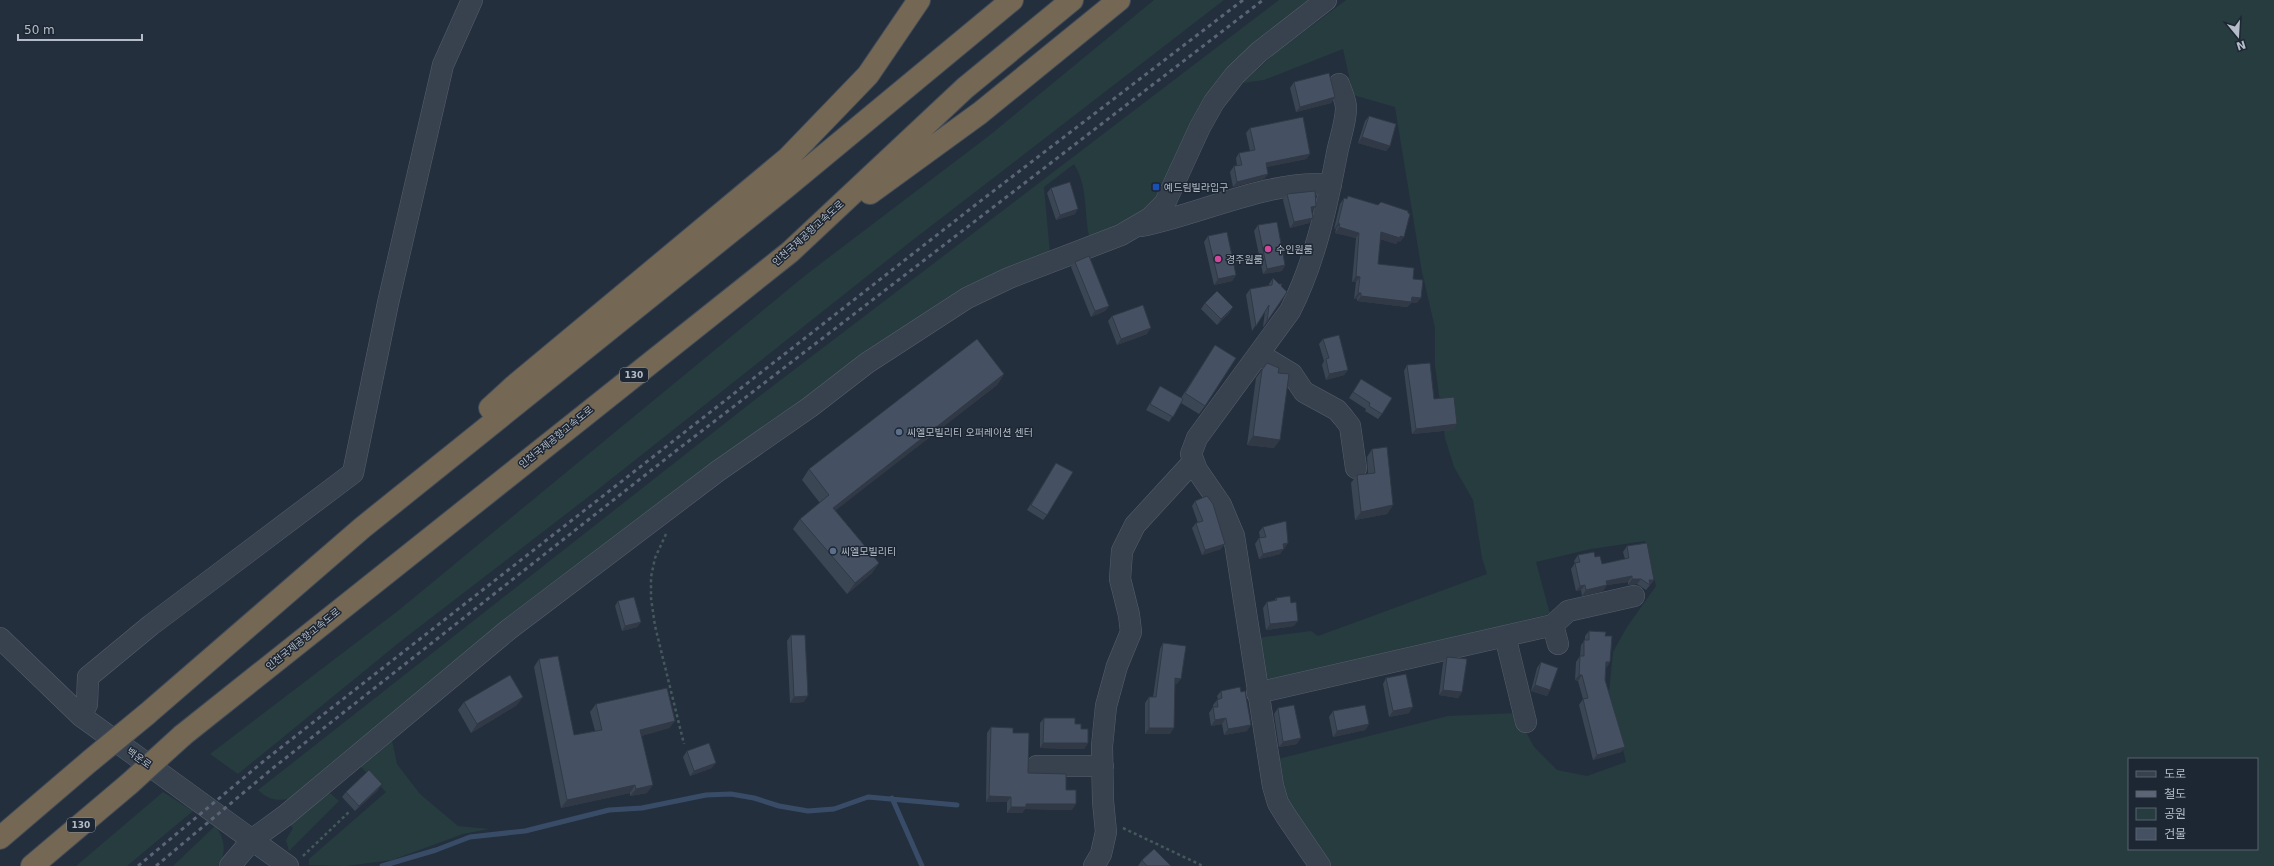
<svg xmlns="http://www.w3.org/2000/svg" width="2274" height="866" font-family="'DejaVu Sans','Noto Sans KR',sans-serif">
<rect width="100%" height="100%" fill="#242f3e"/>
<path fill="#263c3f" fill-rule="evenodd" d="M1154 0H1224L909 243 596 491 401 641 238 774 210 754 399 610 807 274 990 135Z
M1279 0H1310L1220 78 1194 115 1173 160 1158 200 1134 222 1089 236C1084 212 1088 186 1074 164L1044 187 1050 254 969 289 290 799C276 801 269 800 258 790L752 402Z
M1346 0H2274V866H1324L1289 812 1274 760 1448 716 1516 713 1534 747 1557 770 1587 776 1626 762 1609 692 1613 652 1627 627 1656 586 1645 541 1591 549 1536 562 1550 614 1377 657 1271 680 1265 677 1257 638 1311 631 1318 636 1487 574 1482 558 1473 500 1454 467 1445 438 1435 366V328L1422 272 1395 107 1353 95 1343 49 1264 80 1243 83 1273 55ZM2129 759H2257V849H2129Z
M392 740 397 764 420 794 458 826 489 829 463 834 392 860 346 866 309 865V859L386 792 360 766Z
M163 792 193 811 127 866H76Z
M330 793 339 801 289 851 286 840 293 828 289 824Z
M215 826C225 838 227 853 218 866H173Z"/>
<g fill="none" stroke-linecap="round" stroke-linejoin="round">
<path stroke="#394c67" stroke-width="5" d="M892 798 922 866
M382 866 436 850 470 837 525 831 609 810 642 808 706 795 731 794 754 798 779 806 808 811 834 809 868 797 957 805"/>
<defs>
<path id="minor" d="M1141 226C1198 215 1274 178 1331 185
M1259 354 1292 374 1304 392 1337 410 1343 417 1350 426 1356 468
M1553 625 1558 644
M1505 636 1526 722
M0 638 81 716 288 866
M1257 693 1553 625 1568 611 1634 596
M81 716 87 704 88 677 151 625 353 473 388 303 443 65 472 0
M1037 766H1103
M230 866 253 839 286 815 508 630 718 471 810 407 867 363 967 298 1009 278 1121 235 1150 218 1165 203 1200 127 1214 102 1235 75 1259 52 1326 0
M1094 866 1101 854 1106 832 1103 801 1102 746 1106 706 1117 666 1131 632 1129 615 1120 579 1122 551 1135 525 1193 462
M1320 866 1286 816 1278 803 1273 786 1234 536 1221 505 1197 470 1191 454 1197 438 1290 311C1315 262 1327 206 1337 153 1340 138 1346 122 1346 108 1346 100 1341 91 1339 84"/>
<path id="highway" d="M870 193 980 113 1119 0
M490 408 513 387 788 158 868 75 919 0
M147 714 362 528 785 188 1012 0
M183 735 790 252 965 88 1072 0
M0 838 90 761
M32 866 129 784"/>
</defs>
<use href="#minor" stroke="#565f6c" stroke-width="22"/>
<use href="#highway" stroke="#434c59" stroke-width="24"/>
<path stroke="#44595c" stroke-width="2.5" stroke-dasharray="3 3" stroke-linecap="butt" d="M666 534 655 558 651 577V598L655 626 684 744
M1123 828 1203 866
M303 856 350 811"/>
<use href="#minor" stroke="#38414e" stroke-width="21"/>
<use href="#highway" stroke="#746855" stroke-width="22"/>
<path stroke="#5a6575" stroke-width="3" stroke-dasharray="4 4" stroke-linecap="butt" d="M138 866 265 760 983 199 1243 0
M156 866 273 768 677 450 1263 0"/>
<defs>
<path id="highway-bridge" d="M90 761 147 714
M129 784 183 735"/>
</defs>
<use href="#highway-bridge" stroke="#434c59" stroke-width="24" stroke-linecap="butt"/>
<use href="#highway-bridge" stroke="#746855" stroke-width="22"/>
</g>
<path fill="#3b4654" d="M1294 82 1335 97 1331 103 1296 112 1290 88Z
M1369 116 1390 146 1386 151 1358 143 1365 121Z
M1250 128 1310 154 1306 159 1266 167 1268 174 1264 179 1233 187 1230 172 1234 166H1237L1236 158 1239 153 1250 151 1246 133Z
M1051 188 1075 214 1056 220 1047 193Z
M1287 194 1316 206 1312 211 1309 223 1290 228 1283 200Z
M1348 196 1400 242 1398 241 1396 244 1380 239 1378 264 1413 279 1417 303H1411L1407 307 1357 301V299H1354L1356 282H1352L1356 238 1335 233 1336 229H1334L1340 204 1344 198 1346 199Z
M1258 225 1285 265 1282 271 1263 274 1254 231Z
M1208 236 1236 275 1232 281 1214 285 1204 242Z
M1075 262 1109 306 1105 311 1091 317 1071 267Z
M1273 278 1287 292 1264 326 1263 327 1265 311 1252 331 1246 295 1250 289 1269 286V284Z
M1205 303 1233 307 1229 313 1217 325 1201 309Z
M1112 316 1147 334 1117 345 1108 321Z
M1323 339 1348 370 1344 375 1326 380 1322 365 1324 361 1319 344Z
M1215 345 1205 406 1199 414 1181 403 1169 422 1146 410 1160 386 1181 398Z
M1267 363 1274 448 1247 445 1256 378Z
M1407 365 1434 399 1457 424 1453 430 1412 434 1404 371Z
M1004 374 997 385 835 510 879 563 872 573 847 594 793 529 800 519 820 503 802 480 809 469Z
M1361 379 1382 414 1378 419 1365 411 1366 409 1349 398Z
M1372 449 1393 505 1387 514 1355 520 1351 483 1357 475 1368 474 1367 457Z
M1056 463 1047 515 1043 520 1027 510Z
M1195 501 1221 549 1202 555 1192 528 1196 523H1198L1192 506Z
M1263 527 1288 543 1280 554 1259 559 1255 544 1259 538H1260L1259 532Z
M1627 546 1654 580 1646 590 1637 584 1628 585V582L1607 585 1603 591 1582 596 1581 590 1576 591 1571 569 1575 563 1574 561 1578 555 1595 557 1602 564 1625 559 1623 552Z
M1276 598 1291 603 1294 626 1266 630 1263 608 1267 602 1274 601Z
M618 601 641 622 637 627 622 631 615 606Z
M1589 631 1605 636 1610 662 1606 668 1605 680 1625 747 1621 752 1593 760 1579 705 1583 699 1578 681 1575 680 1576 662 1580 656 1581 645 1585 640V636Z
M791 635 804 702 790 703 787 641Z
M1163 643 1177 684H1175L1170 734H1145V703L1149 697H1153L1160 649Z
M1447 657 1462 692 1458 698 1439 695 1443 663Z
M539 659 574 735 595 731 590 712 596 704 675 721 669 728 641 736 647 793 630 796V793L561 808 534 667Z
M1541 662 1550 690 1547 696 1531 691 1537 668Z
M1386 678 1409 713 1389 717 1383 684Z
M1221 691 1247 731 1224 735 1222 724 1211 726 1209 713 1213 707V705L1217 700 1218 699 1217 696Z
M464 702 517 705 471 733 458 710Z
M1278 708 1297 744 1279 747 1274 714Z
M1333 711 1369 724 1365 730 1333 737 1329 717Z
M1044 718 1075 724 1081 729 1088 743 1084 749 1040 748V723Z
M991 727 1013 733 1028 773 1066 790 1072 810 1025 809 1022 813H1007V802H986L987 733Z
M687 751 712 768 690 776 683 757Z
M378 790 355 811 342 797 346 792Z
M1142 860 1171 866H1138Z"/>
<path fill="#303945" d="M1335 97 1331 103 1296 112 1300 107Z
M1362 137 1390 146 1386 151 1358 143Z
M1310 154 1306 159 1262 168 1266 163Z
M1268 174 1264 179 1233 187 1237 182Z
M1316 206 1313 211 1307 212 1311 207Z
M1078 209 1075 214 1056 220 1060 215Z
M1313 218 1309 223 1290 228 1294 222Z
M1338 223 1340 224 1336 229H1334Z
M1339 227 1359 233 1356 238 1335 233Z
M1381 232 1400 236 1404 237 1400 242 1398 241 1396 244 1377 238Z
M1285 265 1282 271 1263 274 1267 269Z
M1236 275 1232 281 1214 285 1218 279Z
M1356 276 1360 277 1356 282H1352Z
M1358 293H1361L1357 299H1354Z
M1361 296 1412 297 1421 298 1417 303H1411L1407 307 1357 301Z
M1109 306 1105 311 1091 317 1095 311Z
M1233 307 1229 313 1217 325 1221 319Z
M1151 328 1147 334 1117 345 1121 339Z
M1348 370 1344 375 1326 380 1329 374Z
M1004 374 997 385 826 518 833 508Z
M1457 424 1453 430 1412 434 1416 429Z
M1253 436 1280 440 1274 448 1247 445Z
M1393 505 1387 514 1355 520 1361 512Z
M1288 543 1284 548 1279 550 1283 544Z
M1225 544 1221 549 1202 555 1205 550Z
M1284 549 1280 554 1259 559 1263 554Z
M879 563 872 573 847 594 855 583Z
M1632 576 1628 582 1607 585 1603 591 1582 596 1586 590 1606 581Z
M1632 579H1641L1637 584 1628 585Z
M1649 580H1654L1649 585H1650Z
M1585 585 1581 590 1576 591 1580 586Z
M1298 621 1294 626 1266 630 1270 624Z
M641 622 637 627 622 631 625 626Z
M1606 662H1610L1606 668 1602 667Z
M1579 675H1582L1578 681 1575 680Z
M1175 678 1181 679 1177 684H1171Z
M1535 685 1550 690 1547 696 1531 691Z
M1443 690 1462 692 1458 698 1439 695Z
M808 696 804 702 790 703 794 697Z
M523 697 517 705 471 733 477 724Z
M1413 707 1409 713 1389 717 1393 711Z
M1226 718 1222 724 1211 726 1215 720Z
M675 721 669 728 635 738 640 730Z
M1369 724 1365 730 1333 737 1337 731Z
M1251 725 1247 731 1224 735 1228 729Z
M1149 728H1174L1170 734H1145Z
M1301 738 1297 744 1279 747 1283 742Z
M1043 743H1088L1084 749 1040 748Z
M1625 747 1621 752 1593 760 1597 755Z
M716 763 712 768 690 776 694 771Z
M382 784 378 790 355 811 359 806Z
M635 785 630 793 561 808 567 800Z
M653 785 647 793 630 796 636 789Z
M989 796 1011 797 1007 802H986Z
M1026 804H1076L1072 810 1025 809 1022 813H1007L1011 807Z"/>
<path fill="#455162" stroke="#303945" d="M1329 73 1335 97 1300 107 1294 82Z
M1369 116 1396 124 1390 146 1362 137Z
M1303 117 1310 154 1266 163 1268 174 1237 182 1234 166 1242 165 1239 153 1255 150 1250 128Z
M1070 182 1078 209 1060 215 1051 188Z
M1315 191 1316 206 1311 207 1313 218 1294 222 1287 194Z
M1348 196 1378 205 1381 202 1408 211V213L1410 214 1404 237 1400 236V238L1381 232 1378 264 1414 268 1413 279 1423 280 1421 298 1412 297 1411 302 1361 296V293H1358L1360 277 1356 276 1359 233 1339 227 1340 224 1338 223 1344 198 1347 199Z
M1277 222 1285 265 1267 269 1258 225Z
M1227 232 1236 275 1218 279 1208 236Z
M1089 256 1109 306 1095 311 1075 262Z
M1273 278 1279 284H1282L1281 286 1287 292 1268 320 1267 322 1269 305 1256 326 1250 289 1272 285Z
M1217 291 1233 307 1221 319 1205 303Z
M1143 305 1151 328 1121 339 1112 316Z
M1339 335 1348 370 1329 374 1326 359 1329 358 1323 339Z
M977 339 1004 374 833 508 879 563 855 583 800 519 829 495 809 469Z
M1215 345 1236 358 1205 406 1185 393Z
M1267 363 1279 368 1278 373 1289 374 1280 440 1253 436 1262 370Z
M1430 363 1434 399 1454 397 1457 424 1416 429 1407 365Z
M1361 379 1392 398 1382 414 1369 406 1370 403 1353 392Z
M1160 386 1183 399 1173 417 1150 404Z
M1387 447 1393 505 1361 512 1357 475 1375 473 1372 449Z
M1056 463 1073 472 1047 515 1031 505Z
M1207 496 1213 504 1225 544 1205 550 1196 523 1203 521 1195 501Z
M1286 521 1288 543 1283 544 1284 549 1263 554 1259 538 1266 537 1263 527Z
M1647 543 1654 580H1649L1650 585 1641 579H1632V576L1606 581 1607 585 1586 590 1585 585 1580 586 1575 563 1580 562 1578 555 1594 552 1595 557 1600 556 1602 564 1629 558 1627 546Z
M1290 596 1291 603 1296 602 1298 621 1270 624 1267 602 1277 600 1276 598Z
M634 597 641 622 625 626 618 601Z
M1589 631 1606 632 1605 636H1612L1610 662H1606L1605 680 1625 747 1597 755 1583 699 1588 698 1582 675H1579L1580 656H1584V640H1589Z
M791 635H805L808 696 794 697Z
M1163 643 1186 646 1181 679 1175 678 1174 728H1149V697H1156Z
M558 656 574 735 602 730 596 704 667 688 675 721 640 730 653 785 636 789 635 785 567 800 539 659Z
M1447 657 1467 659 1462 692 1443 690Z
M1541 662 1558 668 1550 690 1535 685Z
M1406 674 1413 707 1393 711 1386 678Z
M510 675 523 697 477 724 464 702Z
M1240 687 1241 692 1245 691 1251 725 1228 729 1226 718 1215 720 1213 707H1218L1217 700 1222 698 1221 691Z
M1294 705 1301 738 1283 742 1278 708Z
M1365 705 1369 724 1337 731 1333 711Z
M1044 718H1075V724H1081V729H1088V743H1043Z
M991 727 1013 728V733H1029L1028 773 1066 774V790H1076V804H1026V807H1011V797L989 796Z
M709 743 716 763 694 771 687 751Z
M369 770 382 784 359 806 346 792Z
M1154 849 1171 866H1147L1142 860Z"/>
<rect fill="#1a4fb4" stroke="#1d2633" stroke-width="1.5" x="1152" y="183" width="8" height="8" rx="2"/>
<g fill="#d1479c" stroke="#1d2633" stroke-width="1.5">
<circle cx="1268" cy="249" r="4"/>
<circle cx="1218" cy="259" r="4"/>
</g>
<g fill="#5c6f8a" stroke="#1d2633" stroke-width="1.5">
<circle cx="899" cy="432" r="4"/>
<circle cx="833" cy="551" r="4"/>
</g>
<g text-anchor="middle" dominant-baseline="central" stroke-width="3" stroke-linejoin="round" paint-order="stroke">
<g fill="#1d2633" stroke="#878f9c" stroke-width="1">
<rect x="620" y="368" width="28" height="14" rx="3"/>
<rect x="67" y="818" width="28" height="14" rx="3"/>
</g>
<g font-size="9" font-weight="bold" fill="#b4bcc9">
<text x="634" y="375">130</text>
<text x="81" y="825">130</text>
</g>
<g font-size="10" fill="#b4bcc9" stroke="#1d2633" text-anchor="start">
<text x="1164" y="187">예드림빌라입구</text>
<text x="1276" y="249">수인원룸</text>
<text x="1226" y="259">경주원룸</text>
<text x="907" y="432">씨엘모빌리티 오퍼레이션 센터</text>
<text x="841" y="551">씨엘모빌리티</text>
</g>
<g font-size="10" fill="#b4bcc9" stroke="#1d2633">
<text transform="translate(808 233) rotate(-42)">인천국제공항고속도로</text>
<text transform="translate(556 437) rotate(-39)">인천국제공항고속도로</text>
<text transform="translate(303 639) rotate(-39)">인천국제공항고속도로</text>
<text transform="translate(139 758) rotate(36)">백운로</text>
</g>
</g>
<rect x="2128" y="758" width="130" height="92" fill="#1d2633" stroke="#59626f"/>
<rect x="2136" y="771" width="20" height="6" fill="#38414e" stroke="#59626f"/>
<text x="2164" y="778" font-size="12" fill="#b4bcc9">도로</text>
<rect x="2136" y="791" width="20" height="6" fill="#5a6575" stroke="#59626f"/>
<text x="2164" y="798" font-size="12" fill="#b4bcc9">철도</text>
<rect x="2136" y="808" width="20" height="12" fill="#263c3f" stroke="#59626f"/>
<text x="2164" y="818" font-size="12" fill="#b4bcc9">공원</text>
<rect x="2136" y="828" width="20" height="12" fill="#455162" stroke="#59626f"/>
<text x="2164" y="838" font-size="12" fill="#b4bcc9">건물</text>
<g transform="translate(2238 36) rotate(162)" stroke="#1d2633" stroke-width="3" paint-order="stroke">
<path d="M0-3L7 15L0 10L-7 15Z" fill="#b4bcc9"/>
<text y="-6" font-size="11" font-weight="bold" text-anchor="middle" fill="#b4bcc9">N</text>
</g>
<path d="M18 34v6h124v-6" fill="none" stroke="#b4bcc9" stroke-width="2"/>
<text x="24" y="34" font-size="12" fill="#b4bcc9" stroke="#1d2633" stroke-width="3" paint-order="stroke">50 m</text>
</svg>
